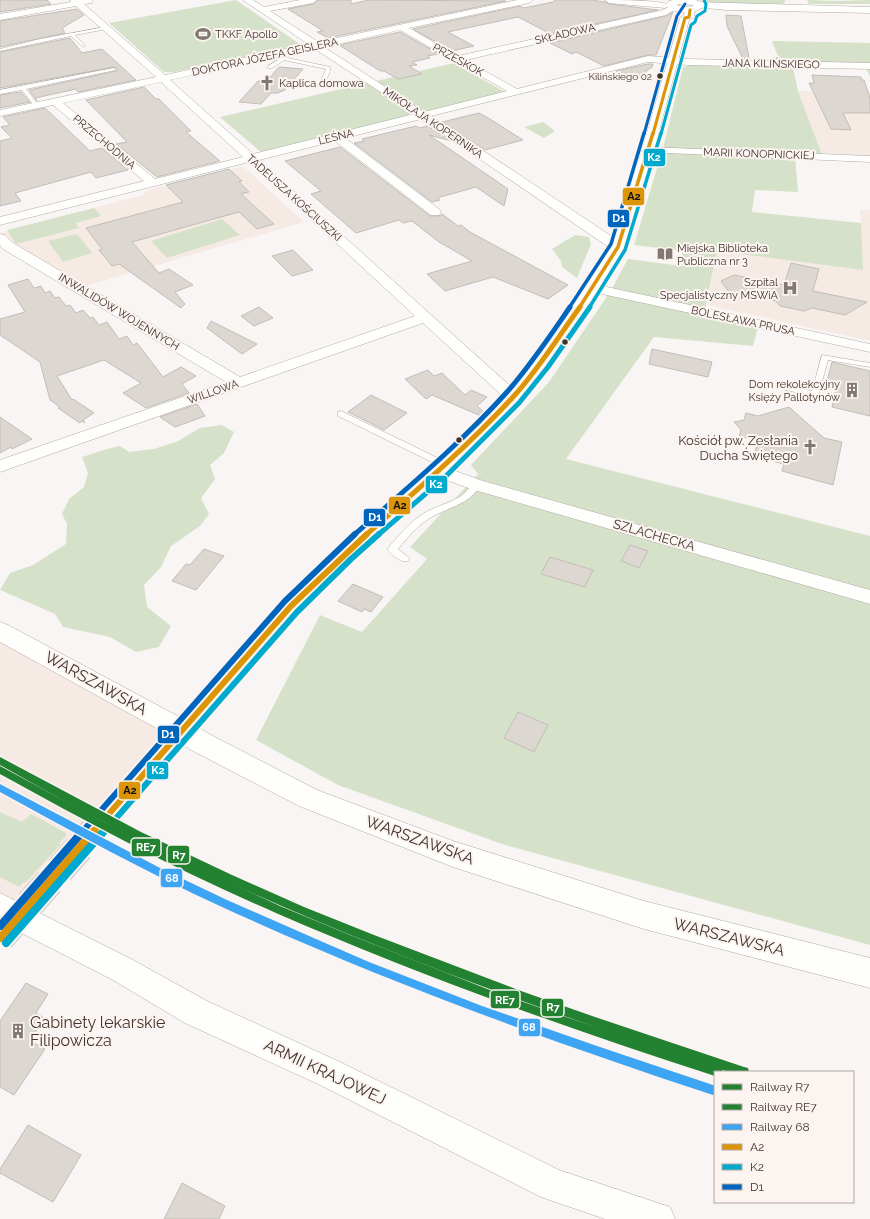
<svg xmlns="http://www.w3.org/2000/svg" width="870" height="1219" font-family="Raleway,sans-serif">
<rect width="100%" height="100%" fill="#f9f5f4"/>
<path fill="#f6eae4" d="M798 91 870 92V156L822 154Z
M240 167H244L304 222 82 287 10 244 0 233 143 195 147 190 163 186 169 188 196 178Z
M860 210H870V341L707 305 717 251 861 223Z
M0 640 176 727 0 931Z"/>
<path fill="#d5e2c9" d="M236 0 301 45 174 72H164L109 23Z
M700 0H785L784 5 709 3Z
M807 0 839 1 870 0V4H809Z
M772 41 870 43V76L865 66 792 64 798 91 823 157 795 156 798 192 755 190 752 212 861 223 863 270 717 251 704 315 758 327 753 346 654 337 566 459 870 536V945L502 844 338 785 256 740 320 615 362 632 427 559 410 547 478 474 471 465 549 382 610 292 628 259 682 266V251L634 245 663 148 683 67 713 59 780 61Z
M454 63 505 92 262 153 220 117Z
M543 122 555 131 544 138 524 127Z
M94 208 101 216 76 223 79 228 16 244 7 230Z
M222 219 240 235 167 258 151 241Z
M77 234 92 253 63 262 48 241Z
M575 235 589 237 591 244 577 278 562 267 561 261 552 249Z
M221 425 234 432 224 453 210 465 215 479 201 498 209 514 200 526 171 546 161 567 144 585 147 607 171 626 159 647 136 652 110 637 63 627 55 614 0 590 10 573 33 565 66 544 67 524 62 514 69 499 84 487 88 473 82 457 107 449 120 446 129 452 154 449 178 441 200 428Z
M0 812 22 822 31 814 66 833V836L59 843 61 844 26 882H24L19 887 0 877Z"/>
<path fill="#dcd7d0" stroke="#c3bdb7" d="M0 0H47L51 4 0 12Z
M318 0H351V4L369 0 506 1 328 38 317 32 323 31 288 9 313 4Z
M555 0H592L605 2 609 4 658 10 551 34 518 17 448 32 474 46 452 51 413 29 520 6 524 8 553 2Z
M77 9 84 15 62 28 65 33 0 47V21Z
M673 12 656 55H648L604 66 576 52 572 54 550 43 666 16Z
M726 15 741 16 749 58 743 59 727 26Z
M400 32 439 54 427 56 430 58 412 62 417 65 409 66 422 74 398 79 384 71H381L377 69 339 45Z
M70 38 82 53 102 49 136 80 78 92 76 89 35 98 37 101 29 90 116 71 118 70 114 67 0 88V52Z
M648 64H653L652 67 637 78 616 71Z
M279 67 303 69 285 90 278 93H271L261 104 239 102 258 81 266 82Z
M812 75 861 77 862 80H864L870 98V113H843L851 130 831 129 809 83H814Z
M144 87 156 99H159L191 131 186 132 220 161 157 177 116 144 127 142 86 100Z
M21 92 30 102 0 108V95Z
M45 108 90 151 102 148 128 170 96 178 91 172 15 193 21 201 0 206V141L12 138 1 127 10 125 3 117Z
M479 113 490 119 523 140 485 150 442 122Z
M416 126 419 128 428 126 451 141 429 135 508 189 504 206 476 187 437 198 440 200 432 202 354 143 364 141 362 139Z
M340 147 430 216H439L442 214 458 226 461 225 470 232 568 285 548 299 493 277 445 291 427 274 472 261 439 242 412 221 403 223 399 220 356 233 311 194 321 191 285 161Z
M229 169 242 181 239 182 249 192 241 194 274 224 257 229 239 212 132 242 159 273 169 269 193 285 175 292 185 304 181 308 119 264 112 266 99 250 102 249 86 228 183 202 166 185Z
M293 250 313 270 292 276 272 256Z
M791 263 819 269 813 291 867 302 845 315 812 308 804 311 780 306 776 301 728 291 721 281 734 275 784 285Z
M28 279 34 288 41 286 45 293 50 291 55 298 59 297 66 306 70 305 76 313 83 310 90 318 93 317 99 325 107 322 119 339 127 336 133 345 137 343 163 377 181 367 196 376 182 384 189 393 146 408 123 393 141 383 104 360 57 376 72 400 73 399 94 413 83 420 85 423 82 421 80 423 58 408 60 407 50 400 40 362 0 335V319L25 312 8 285Z
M259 307 273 318 254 326 241 316Z
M211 321 257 344 242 354 207 328Z
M652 349 712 362 708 377 649 364Z
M832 362 870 371V416L832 407 837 383 827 381Z
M428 370 434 376 442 373 465 395 471 390 487 397 477 406 485 413 481 416 432 395 426 399 405 379Z
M371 395 407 413 384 430 348 412Z
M197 404 205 416 175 427 160 417Z
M789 407 824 438 842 442 833 485 782 471 784 464 753 456 759 441 739 436 741 430 734 422 744 420 746 413 758 416Z
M0 417 32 439 12 449 11 447 0 453Z
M630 545 648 551 639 568 621 561Z
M204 549 224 556 196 590 172 581 186 564 190 565Z
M550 557 593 570 585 587 541 574Z
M353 584 383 597 371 612 364 609 362 612 338 601Z
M518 712 548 725 534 752 504 738Z
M26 983 48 994 36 1013 44 1018 30 1041 45 1049 14 1095 0 1087V1021Z
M28 1125 81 1155 53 1202 0 1173V1169Z
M182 1183 225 1206 219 1219H164Z"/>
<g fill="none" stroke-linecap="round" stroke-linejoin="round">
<path stroke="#d4cecc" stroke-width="24" stroke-dasharray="24 12" stroke-linecap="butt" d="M93 832 198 713"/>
<path stroke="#d4cecc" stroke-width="30" stroke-dasharray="30 15" stroke-linecap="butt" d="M0 938 94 831"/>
<defs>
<path id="service" d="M105 27 107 29 75 35 85 46 83 47 71 36 0 51V49L40 39Z
M283 57 330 67C331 71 327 80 323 81L321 80 326 69 284 60 272 68H268V66Z
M114 68 116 70 26 89 39 106 36 108 22 90 0 94V90Z
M822 355 870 363V367L828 360 818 396H815L785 390 784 388 788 386 812 391Z
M341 411 448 463 449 465 448 467H442L338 416V412Z
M477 482 481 485C469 505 448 507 430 518 417 526 408 537 398 549L410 559 408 561C401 563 392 555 387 549L389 547C401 533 413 518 430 510 440 505 452 502 461 496 467 492 471 484 477 482Z"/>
<path id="minor" d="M70 0H92V3L84 4 165 75 308 44 243 0H253L264 7 300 0H317L313 3 270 11 318 42 517 0H533L529 3 409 28 458 56 663 10 673 5 677 8 666 15 465 60 517 89 648 56 688 59 870 63V69L688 65 648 62 431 116 623 244 625 247 623 250H613L421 119 345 138 439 209 441 212 439 215H431L335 141 259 160 519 394 521 397 519 400 513 402 507 400 423 323 0 472V460L226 382 3 249 0 245V234L5 235 13 243 240 377 415 316 249 162 0 225V217L144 181 53 105 0 116V110L156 77 76 6 0 20V14L71 2ZM400 30 507 91 424 112 324 47ZM315 49 414 114 253 154 170 80ZM161 82 243 157 155 179 63 103Z
M605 0C617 0 662 0 669 5L665 8 609 3Z
M648 147 870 156V162L644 152 642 150Z
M593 284 870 344V352L588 291 586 288 588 285Z
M439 465 483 481 870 590V604L471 489 433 475 430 471 433 467Z"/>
<path id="tertiary" d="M698 2 870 7V13L726 10 695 7 693 5Z
M0 622 8 625 185 720 211 735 317 790 453 841 644 901 870 958V988L644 929 453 867 299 806 193 751 167 734 0 642Z"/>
<path id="secondary" d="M673 0H696L699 1 703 7 694 12V17L689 20 654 150 625 247 601 288 547 366 519 401 446 475 353 558 318 593 207 720 198 723 189 720 186 713 189 706 302 581 432 467 507 393 535 358 586 287 611 247 642 150 680 18 684 15 685 13C678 12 670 11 665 5L669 1ZM681 4 693 5V6L684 7 676 5Z
M0 893 133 960 207 1001 340 1062 559 1170 670 1207 675 1219H605L541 1197 318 1084 185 1023 113 980 0 922Z"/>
</defs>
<use href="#service" stroke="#b2aaa6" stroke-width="1"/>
<use href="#minor" stroke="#b2aaa6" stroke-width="1"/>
<use href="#tertiary" stroke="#b2aaa6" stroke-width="1"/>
<use href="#secondary" stroke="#b2aaa6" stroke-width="1"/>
<use href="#service" fill="#fefefd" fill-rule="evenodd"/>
<use href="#minor" fill="#fefefd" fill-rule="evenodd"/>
<use href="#tertiary" fill="#fefefd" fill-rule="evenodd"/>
<use href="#secondary" fill="#fefefd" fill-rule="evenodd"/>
<defs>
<path id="bus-1-far4" d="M653 134 685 18 689 17 690 10"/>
<path id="bus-1-far3" d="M579 308 618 247 653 133"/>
<path id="bus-1-far2" d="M366 535C416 491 467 447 513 397 538 370 558 337 580 307"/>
<path id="bus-1-far1" d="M93 832 291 606 367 534"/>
<path id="bus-1" d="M0 938 94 831"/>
<path id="bus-2-far4" d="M661 134 691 25 695 22 697 16 705 11 706 4 704 0"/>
<path id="bus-2-far3" d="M589 308 625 250 661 133"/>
<path id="bus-2-far2" d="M378 535 445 477 519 403 548 367 590 307"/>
<path id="bus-2-far1" d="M104 832 297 612 351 559 379 534"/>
<path id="bus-2" d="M6 943 104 831"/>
<path id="bus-3-far4" d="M644 134 677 16 685 4"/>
<path id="bus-3-far3" d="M569 308 611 244 644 133"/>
<path id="bus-3-far2" d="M354 535C406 489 460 444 507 392 530 366 550 336 570 307"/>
<path id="bus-3-far1" d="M82 832 285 601 355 534"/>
<path id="bus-3" d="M0 926 83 831"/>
</defs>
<use href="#bus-1-far4" stroke="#fcf4f1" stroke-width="4.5"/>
<use href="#bus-1-far3" stroke="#fcf4f1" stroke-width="5.5"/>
<use href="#bus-1-far2" stroke="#fcf4f1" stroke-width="8"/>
<use href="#bus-1-far1" stroke="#fcf4f1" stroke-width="10"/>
<use href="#bus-1" stroke="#fcf4f1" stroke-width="12"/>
<use href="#bus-2-far4" stroke="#fcf4f1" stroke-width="4.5"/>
<use href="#bus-2-far3" stroke="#fcf4f1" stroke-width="5.5"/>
<use href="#bus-2-far2" stroke="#fcf4f1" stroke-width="8"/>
<use href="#bus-2-far1" stroke="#fcf4f1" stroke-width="10"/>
<use href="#bus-2" stroke="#fcf4f1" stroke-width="12"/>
<use href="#bus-3-far4" stroke="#fcf4f1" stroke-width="4.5"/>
<use href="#bus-3-far3" stroke="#fcf4f1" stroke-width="5.5"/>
<use href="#bus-3-far2" stroke="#fcf4f1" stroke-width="8"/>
<use href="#bus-3-far1" stroke="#fcf4f1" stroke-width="10"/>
<use href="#bus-3" stroke="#fcf4f1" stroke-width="12"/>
<use href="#bus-1-far4" stroke="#dc9507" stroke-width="3"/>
<use href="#bus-1-far3" stroke="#dc9507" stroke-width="3.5"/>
<use href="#bus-1-far2" stroke="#dc9507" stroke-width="5"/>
<use href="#bus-1-far1" stroke="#dc9507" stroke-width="6"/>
<use href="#bus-1" stroke="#dc9507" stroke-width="8"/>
<use href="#bus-2-far4" stroke="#00a9ce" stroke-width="3"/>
<use href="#bus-2-far3" stroke="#00a9ce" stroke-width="3.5"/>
<use href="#bus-2-far2" stroke="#00a9ce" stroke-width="5"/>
<use href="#bus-2-far1" stroke="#00a9ce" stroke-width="6"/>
<use href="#bus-2" stroke="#00a9ce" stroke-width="8"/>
<use href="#bus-3-far4" stroke="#0065bd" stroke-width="3"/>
<use href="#bus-3-far3" stroke="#0065bd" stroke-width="3.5"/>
<use href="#bus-3-far2" stroke="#0065bd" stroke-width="5"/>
<use href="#bus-3-far1" stroke="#0065bd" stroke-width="6"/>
<use href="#bus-3" stroke="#0065bd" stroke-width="8"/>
<defs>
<path id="rail-1" d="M0 757 141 832 232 875 304 907 374 935 521 991 595 1017 744 1067 748 1068 749 1072H729C533 1008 340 937 154 848 102 822 51 794 0 765Z"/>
<path id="rail-2" d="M0 766 104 822 209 873 280 906 350 935 495 992 569 1018 718 1067 722 1068 723 1072H715V1076C566 1028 419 975 276 913 181 872 90 824 0 774Z"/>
<path id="rail-3" d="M0 784 162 869 227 900 316 939 369 962 482 1006 597 1046 713 1085 715 1086V1094L713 1095C546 1040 381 980 222 907 146 872 73 832 0 792Z"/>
</defs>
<use href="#rail-1" stroke="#fcf4f1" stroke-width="3"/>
<use href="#rail-2" stroke="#fcf4f1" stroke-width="3"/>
<use href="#rail-3" stroke="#fcf4f1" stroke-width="3"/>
<use href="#rail-1" fill="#238132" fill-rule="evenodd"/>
<use href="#rail-2" fill="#238132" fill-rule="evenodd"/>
<use href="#rail-3" fill="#3ea5f4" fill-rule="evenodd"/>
</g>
<defs>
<symbol id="stadium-bare" viewBox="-9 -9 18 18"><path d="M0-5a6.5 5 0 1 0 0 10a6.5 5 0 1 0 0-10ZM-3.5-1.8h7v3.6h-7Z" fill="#827773" stroke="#fcf4f1" stroke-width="2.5" paint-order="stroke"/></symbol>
<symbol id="church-bare" viewBox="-9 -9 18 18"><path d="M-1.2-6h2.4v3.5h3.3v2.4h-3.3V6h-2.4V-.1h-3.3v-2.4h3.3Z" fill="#827773" stroke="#fcf4f1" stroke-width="2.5" paint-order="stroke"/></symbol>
<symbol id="library-bare" viewBox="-9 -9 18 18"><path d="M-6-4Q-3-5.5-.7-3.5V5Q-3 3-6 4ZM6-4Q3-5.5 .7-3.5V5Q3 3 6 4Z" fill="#827773" stroke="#fcf4f1" stroke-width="2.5" paint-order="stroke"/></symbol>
<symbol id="hospital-bare" viewBox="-9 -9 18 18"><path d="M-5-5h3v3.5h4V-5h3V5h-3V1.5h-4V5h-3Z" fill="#827773" stroke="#fcf4f1" stroke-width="2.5" paint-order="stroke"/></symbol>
<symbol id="building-bare" viewBox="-9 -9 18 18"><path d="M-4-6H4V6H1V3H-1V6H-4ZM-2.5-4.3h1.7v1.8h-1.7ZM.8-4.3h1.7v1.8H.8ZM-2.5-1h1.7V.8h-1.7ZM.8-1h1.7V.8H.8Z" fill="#827773" stroke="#fcf4f1" stroke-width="2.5" paint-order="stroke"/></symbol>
</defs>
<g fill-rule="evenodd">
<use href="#stadium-bare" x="192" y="23" width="22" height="22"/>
<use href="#church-bare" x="256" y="72" width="22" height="22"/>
<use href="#library-bare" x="654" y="243" width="22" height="22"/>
<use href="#hospital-bare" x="779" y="277" width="22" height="22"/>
<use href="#building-bare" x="841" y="379" width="22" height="22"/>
<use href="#church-bare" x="799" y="436" width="22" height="22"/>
<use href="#building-bare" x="7" y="1020" width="22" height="22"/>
</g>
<g fill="#42332d" stroke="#fcf4f1" stroke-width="1.5">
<circle cx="660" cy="76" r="3.5"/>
<circle cx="565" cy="342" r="3.5"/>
<circle cx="459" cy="440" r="3.5"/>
</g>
<g text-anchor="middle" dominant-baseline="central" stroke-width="4" stroke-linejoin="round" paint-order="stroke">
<g font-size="10" fill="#42332d" stroke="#fcf4f1" text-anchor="end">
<text x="652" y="76">Kilińskiego 02</text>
</g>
<g font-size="11" fill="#42332d" stroke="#fcf4f1" text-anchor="start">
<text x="215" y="34">TKKF Apollo</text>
<text x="279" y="83">Kaplica domowa</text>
<text x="677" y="248">Miejska Biblioteka<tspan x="677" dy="13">Publiczna nr 3</tspan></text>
<text x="778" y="282" text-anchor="end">Szpital<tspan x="778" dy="13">Specjalistyczny MSWiA</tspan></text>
<text x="840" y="384" text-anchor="end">Dom rekolekcyjny<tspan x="840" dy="13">Księży Pallotynów</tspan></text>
</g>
<g font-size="11" fill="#42332d" stroke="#fcf4f1">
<text transform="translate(565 34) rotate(-13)">SKŁADOWA</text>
<text transform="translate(265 57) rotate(-12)">DOKTORA JÓZEFA GEISLERA</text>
<text transform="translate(458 60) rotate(29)">PRZESKOK</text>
<text transform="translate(771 64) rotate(1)">JANA KILIŃSKIEGO</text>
<text transform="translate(433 123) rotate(34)">MIKOŁAJA KOPERNIKA</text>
<text transform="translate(336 137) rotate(-14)">LEŚNA</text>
<text transform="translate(104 142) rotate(40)">PRZECHODNIA</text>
<text transform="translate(759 154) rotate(2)">MARII KONOPNICKIEJ</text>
<text transform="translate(294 198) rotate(42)">TADEUSZA KOŚCIUSZKI</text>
<text transform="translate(119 312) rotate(31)">INWALIDÓW WOJENNYCH</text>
<text transform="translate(743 321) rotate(12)">BOLESŁAWA PRUSA</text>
<text transform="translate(213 392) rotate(-19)">WILLOWA</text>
</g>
<g font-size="13" fill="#42332d" stroke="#fcf4f1" text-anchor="end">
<text x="798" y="440">Kościół pw. Zesłania<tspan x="798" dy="15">Ducha Świętego</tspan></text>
</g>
<g font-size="13" fill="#42332d" stroke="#fcf4f1">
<text transform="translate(654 535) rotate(16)">SZLACHECKA</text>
</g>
<g font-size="16" fill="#42332d" stroke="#fcf4f1">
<text transform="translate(96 683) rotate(29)">WARSZAWSKA</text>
<text transform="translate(420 840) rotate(20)">WARSZAWSKA</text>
<text transform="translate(729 937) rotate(14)">WARSZAWSKA</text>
<text transform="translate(325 1072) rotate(25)">ARMII KRAJOWEJ</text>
</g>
<g font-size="16" fill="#42332d" stroke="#fcf4f1" text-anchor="start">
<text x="30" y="1022">Gabinety lekarskie<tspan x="30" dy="18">Filipowicza</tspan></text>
</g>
</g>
<g stroke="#fcf4f1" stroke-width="1.5">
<rect x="643" y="148" width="23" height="19" rx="4" fill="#00a9ce"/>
<rect x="622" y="187" width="23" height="19" rx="4" fill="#dc9507"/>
<rect x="607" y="209" width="23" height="19" rx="4" fill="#0065bd"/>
<rect x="425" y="475" width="23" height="19" rx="4" fill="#00a9ce"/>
<rect x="388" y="496" width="23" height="19" rx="4" fill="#dc9507"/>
<rect x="363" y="508" width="23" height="19" rx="4" fill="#0065bd"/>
<rect x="157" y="725" width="23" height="19" rx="4" fill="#0065bd"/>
<rect x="146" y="761" width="23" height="19" rx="4" fill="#00a9ce"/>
<rect x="118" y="781" width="23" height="19" rx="4" fill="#dc9507"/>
<rect x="131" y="838" width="30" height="19" rx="4" fill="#238132"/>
<rect x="167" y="845" width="23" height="19" rx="4" fill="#238132"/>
<rect x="160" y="868" width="23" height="20" rx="4" fill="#3ea5f4"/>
<rect x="490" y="990" width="30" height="19" rx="4" fill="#238132"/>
<rect x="541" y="998" width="23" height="19" rx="4" fill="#238132"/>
<rect x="518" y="1018" width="23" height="19" rx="4" fill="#3ea5f4"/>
</g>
<g font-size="11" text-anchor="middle" font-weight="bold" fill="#fff">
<text x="654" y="161">K2</text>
<text x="619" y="222">D1</text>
<text x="436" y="488">K2</text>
<text x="375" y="521">D1</text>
<text x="168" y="738">D1</text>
<text x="158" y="774">K2</text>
<text x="146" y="851">RE7</text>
<text x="179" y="859">R7</text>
<text x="172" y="882">68</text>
<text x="505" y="1004">RE7</text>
<text x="553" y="1011">R7</text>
<text x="529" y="1031">68</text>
</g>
<g font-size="11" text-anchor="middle" font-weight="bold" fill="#111">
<text x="634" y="200">A2</text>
<text x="400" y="509">A2</text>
<text x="130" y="794">A2</text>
</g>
<rect x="714" y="1071" width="140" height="132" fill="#fcf4f1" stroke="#b2a7a3"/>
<rect x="722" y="1084" width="20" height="6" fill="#238132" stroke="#b2a7a3"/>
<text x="750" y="1091" font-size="12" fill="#42332d">Railway R7</text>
<rect x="722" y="1104" width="20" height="6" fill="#238132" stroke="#b2a7a3"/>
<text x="750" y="1111" font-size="12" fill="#42332d">Railway RE7</text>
<rect x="722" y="1124" width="20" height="6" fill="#3ea5f4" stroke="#b2a7a3"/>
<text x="750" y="1131" font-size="12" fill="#42332d">Railway 68</text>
<rect x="722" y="1144" width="20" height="6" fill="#dc9507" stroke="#b2a7a3"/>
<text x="750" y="1151" font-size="12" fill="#42332d">A2</text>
<rect x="722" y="1164" width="20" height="6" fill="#00a9ce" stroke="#b2a7a3"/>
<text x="750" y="1171" font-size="12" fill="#42332d">K2</text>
<rect x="722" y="1184" width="20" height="6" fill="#0065bd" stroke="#b2a7a3"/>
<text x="750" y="1191" font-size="12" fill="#42332d">D1</text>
</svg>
